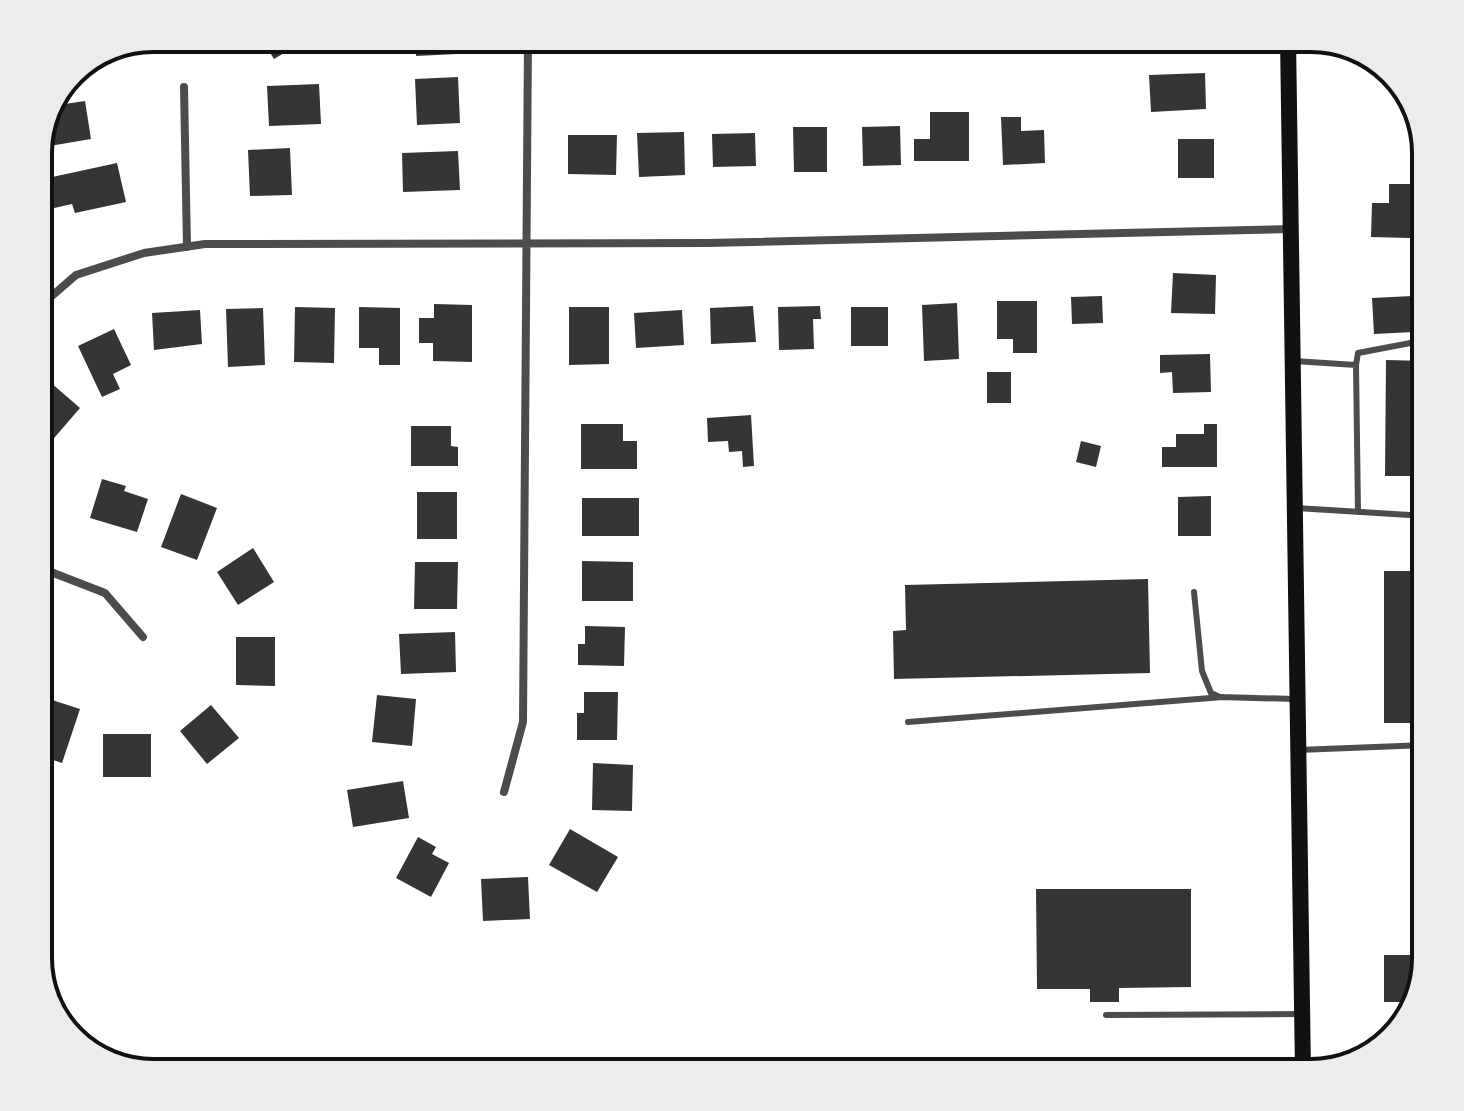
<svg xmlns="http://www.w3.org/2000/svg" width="1464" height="1111" font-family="'Varela Round',sans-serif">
<rect width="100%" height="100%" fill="#fff"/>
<path fill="#353535" d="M261 38H309L274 59Z
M415 38H456L457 54 416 56Z
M590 38H630V54L590 53Z
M1117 38H1144V50H1117Z
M1205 73 1206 109 1151 112 1149 75Z
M458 77 460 123 417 125 415 79Z
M319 84 321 124 269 126 267 86Z
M1412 99 1414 102 1420 128H1412Z
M85 101 91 139 38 148 58 105Z
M930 112H969V161H914V139H930Z
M1001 117H1021V131L1044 130 1045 163 1003 165Z
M900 126 901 165 863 166 862 127Z
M793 127H827V172H794Z
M684 132 685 175 639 177 637 133Z
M755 133 756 166 713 167 712 134Z
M568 135H617L616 175 568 174Z
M1178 139H1214V178H1178Z
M290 148 292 195 250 196 248 150Z
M458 151 460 190 403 192 402 153Z
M117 163 126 202 75 213 72 204 50 209 43 179Z
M1389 184H1410V238L1371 237 1372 203H1389Z
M1173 273 1216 275 1215 314 1171 313Z
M1102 296 1103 323 1072 324 1071 297Z
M1412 296 1414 332 1374 334 1372 298Z
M997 301H1037V353H1013V339H997Z
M957 303 959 359 924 361 922 305Z
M434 304 472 305V362L433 361V343H419V318H434Z
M753 306 756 342 711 344 710 308Z
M820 306 821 319H813L814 349 779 350 778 307Z
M295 307 335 308 334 363 294 362Z
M359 307 400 308V365H379V348H359Z
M569 307H609V364L569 365Z
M851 307H888V346H851Z
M263 308 265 365 228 367 226 309Z
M200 310 202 344 154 350 152 313Z
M682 310 684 345 636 348 634 313Z
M114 329 131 365 113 374 120 389 102 397 78 346Z
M1210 354 1211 392 1173 393 1172 372 1160 373V355Z
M1386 360 1426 361V476H1385Z
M987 372H1011V403H987Z
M50 382 80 408 49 444 38 435V395Z
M751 415 754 466 743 467 742 451 729 452 728 441 708 442 707 418Z
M581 424H623V441H637V469H581Z
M1204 424H1217V467H1162V447H1176V434H1204Z
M411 426H451V446L458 447V466H411Z
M1081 441 1101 446 1096 467 1076 462Z
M102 479 126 486 124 491 148 499 137 532 90 518Z
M417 492H457V539H417Z
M181 494 217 508 197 560 161 547Z
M1211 496V536H1178V497Z
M582 498H639V536H582Z
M253 548 274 582 238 605 217 572Z
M582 561 633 562V601H582Z
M415 562H458L457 609H414Z
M1384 571H1426V723H1384Z
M1148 579 1150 673 894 679 893 631 906 630 905 585Z
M585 626 625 627 624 666 578 665V644H585Z
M455 632 456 672 401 674 399 634Z
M236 637H275V686L236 685Z
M584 692H618L617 740H577V713H584Z
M377 695 416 699 412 746 372 742Z
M43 697 80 709 62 763 38 755V711Z
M211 705 239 738 207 764 180 731Z
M103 734H151V777H103Z
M593 763 633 765 632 811 592 810Z
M403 781 409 818 353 827 347 790Z
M570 829 618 857 597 892 549 865Z
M418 837 436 847 432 854 449 863 431 897 396 878Z
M528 877 530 919 483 921 481 879Z
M1036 889H1191V987L1119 988V1002H1090V989H1037Z
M1384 955H1426L1411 1002H1384Z"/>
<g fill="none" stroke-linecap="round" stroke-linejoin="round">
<path stroke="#4c4c4c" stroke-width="6" d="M1294 361 1356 365 1358 512
M1356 365 1358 353 1426 340
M1296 508 1426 516
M1194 592 1202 671 1211 693 1220 697 1294 699
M908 722 1223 697
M1298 750 1426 745
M1106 1015 1299 1014"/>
<path stroke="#4c4c4c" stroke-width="8" d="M184 87 187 247
M38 308 76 275 144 253 205 244 707 243 1291 229
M38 567 105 593 143 637
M504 792 523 722 528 38"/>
<path stroke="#111" stroke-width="16" d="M1288 38 1303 1073"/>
</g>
<path d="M0 0H1464V1111H0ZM153 52H1311A101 101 0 0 1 1412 153V958A101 101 0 0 1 1311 1059H153A101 101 0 0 1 52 958V153A101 101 0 0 1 153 52Z" fill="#ececec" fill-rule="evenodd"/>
<path fill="none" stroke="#111" stroke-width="4" d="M153 52H1311A101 101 0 0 1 1412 153V958A101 101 0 0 1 1311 1059H153A101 101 0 0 1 52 958V153A101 101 0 0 1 153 52Z"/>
</svg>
